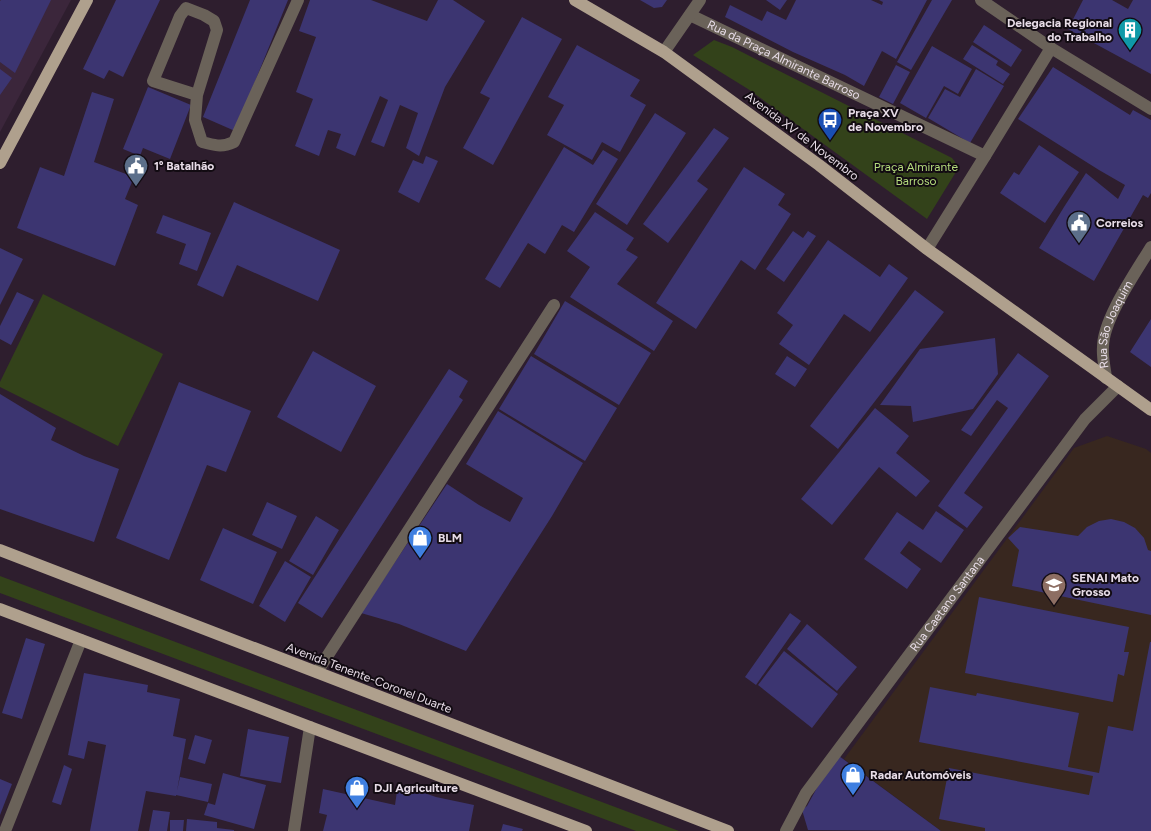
<svg xmlns="http://www.w3.org/2000/svg" width="1151" height="831" font-family="Figtree,sans-serif">
<rect width="100%" height="100%" fill="#2e1e2e"/>
<path fill="#3b263b" d="M0 0H71L0 132Z"/>
<path fill="#38271f" d="M1107 436 1146 449 1151 453V831H941L844 759 1074 448Z"/>
<path fill="#33421a" d="M714 40 732 47 952 158 959 167 927 219 748 89 693 55Z
M43 294 163 354 118 446 0 387V382Z
M0 576 679 831H636L0 593Z"/>
<path fill="#3c3571" d="M1 0H51L15 73 0 62V1Z
M116 0H160L123 77 109 70 104 79 83 69Z
M250 0H288L235 131 203 117Z
M310 0H371L427 21 438 0H453L485 21 445 87 419 156 406 148 418 113 400 105 384 147 371 142 388 100 380 96 355 156 336 148 341 134 328 130 319 156 295 146 313 99 296 92 316 37 299 31Z
M640 0H667L662 7 654 8Z
M766 0H787L780 10Z
M796 0H871L882 5 883 2 879 0H927L896 59 882 51 864 86 845 75 793 52 725 17 730 5 762 21 767 11 786 20Z
M932 0H952L911 70 897 62Z
M1083 0H1112L1128 9 1133 0H1151V74L1068 29Z
M522 17 562 39 493 165 463 148 490 98 480 93Z
M984 25 1022 50 1011 67 973 42Z
M577 45 640 80 630 96 646 105 620 152 602 142 592 160 547 135 564 105 548 97Z
M972 45 998 61 996 65 1010 74 1003 84 963 59Z
M932 46 972 69 958 94 944 86 926 118 900 103Z
M896 65 910 72 893 104 879 97Z
M1053 67 1130 115 1133 110 1151 120V193L1148 198 1143 195 1094 281 1039 248 1064 207 1086 173 1118 199 1125 185 1099 170 1018 119Z
M0 69 12 78 0 95Z
M976 69 1004 86 970 143 928 118 945 89 960 97Z
M148 87 191 105 170 159 143 148 140 156 123 149Z
M92 92 114 99 94 162 134 177 125 199 138 205 115 266 17 228 40 167 64 176Z
M655 113 686 133 627 225 596 204Z
M714 128 729 138 697 181 708 189 668 243 643 224Z
M1039 145 1079 172 1045 223 1000 193 1014 172 1019 175Z
M564 147 593 165 603 150 618 159 574 232 562 225 545 254 528 243 500 288 485 279Z
M426 156 438 161 419 203 398 192 413 160 423 164Z
M744 167 785 194 778 205 791 214 755 270 741 260 696 329 656 303Z
M234 202 340 250 318 301 237 265 223 297 197 285Z
M595 212 634 238 626 250 638 257 617 284 673 321 654 351 570 297 590 267 567 251Z
M163 215 211 233 197 271 179 264 186 244 156 233Z
M793 231 803 238 808 231 816 236 784 282 766 269Z
M828 240 880 277 889 264 908 278 870 332 844 314 809 365 779 344 793 325 777 313Z
M0 248 23 259 0 305Z
M915 290 944 312 838 449 810 426Z
M17 292 34 300 11 345 0 339V326Z
M565 301 651 353 619 405 534 354Z
M1151 319V367L1130 352Z
M995 338 998 374 973 409 913 422 911 406 880 405 920 349Z
M313 351 376 386 341 452 277 417Z
M1018 353 1049 376 964 493 983 507 967 528 938 506 1008 408 997 400 971 436 961 430Z
M531 356 617 408 585 461 499 409Z
M787 356 807 369 795 387 775 374Z
M449 369 468 381 459 397 463 400 322 618 298 603Z
M179 382 251 411 226 472 207 465 169 560 116 538Z
M0 394 56 428 51 440 84 456 119 469 94 542 0 509Z
M875 408 909 436 896 453 930 481 916 497 879 467 832 525 801 499Z
M498 411 583 463 552 516 466 651 399 624 361 613 447 484 479 505 510 522 523 498 466 464Z
M267 502 297 516 282 549 252 535Z
M936 511 964 530 941 563 909 541 900 553 921 569 907 589 864 559 897 512 923 530Z
M316 516 339 530 313 575 289 561Z
M1111 519 1124 522 1135 528 1144 538 1148 550 1151 551V615L1012 586 1019 550 1008 538 1020 527 1078 536 1087 527 1099 521Z
M223 528 277 552 253 604 200 580Z
M285 561 311 577 285 622 259 606Z
M979 597 1129 627 1124 652H1129L1124 676 1118 674 1113 702 965 673Z
M790 613 801 621 756 685 745 677Z
M807 624 857 667 837 691 787 649Z
M26 638 45 644 22 719 2 713Z
M1150 642H1151V831H985V828L939 819 949 768 1089 795 1093 776 919 742 930 687 976 696 977 693 1079 713 1068 767 1099 773 1108 726 1133 731Z
M784 651 838 694 812 728 758 685Z
M84 673 148 685 147 692 180 699 173 736 186 739 177 791 180 777 212 784 208 802 176 795V796L146 791 138 831H90L106 745 88 741 84 759 68 755Z
M248 729 289 737 281 783 240 776Z
M195 735 212 740 205 764 188 759Z
M839 756 941 831 808 830 802 810 807 806 818 786Z
M64 765 72 769 61 805 52 802Z
M223 773 266 785 254 829 204 815 208 803 215 805Z
M0 779 12 784 0 815Z
M398 784 436 797 474 805 469 831H323L327 815 319 813 323 789 395 805Z
M153 810 170 812 167 831H149Z
M187 819 217 822V828L234 830V831H186Z
M170 820H184L183 831H170Z
M503 824 523 829 522 831H501Z"/>
<g fill="none" stroke-linecap="round" stroke-linejoin="round">
<path stroke="#6a6259" stroke-width="12" d="M197 95 153 81 180 16 186 8 204 15 214 21 217 30 197 95 195 120 202 142C215 145 221 148 234 142L298 0
M5 831 81 640"/>
<g stroke="#6a6259" stroke-width="12">
<path d="M981 0 1051 48 1151 109"/>
<path id="s1" d="M690 15 985 156"/>
<path d="M664 52 700 0"/>
<path d="M927 249 985 156 1051 48"/>
<path id="s2" d="M1106 378C1105 368 1102 357 1103 347 1103 319 1136 272 1151 247"/>
<path d="M317 672 554 305"/>
<path d="M294 831 310 727"/>
<path id="s3" d="M786 831 806 793 1085 419 1118 386"/>
</g>
<path stroke="#afa08d" stroke-width="12" d="M575 0 664 52 819 165 927 249 1151 410
M0 163 87 0
M0 550 728 831
M0 609 310 727 586 831"/>
</g>
<defs>
<symbol id="building-pin" viewBox="-11 -11 22 30"><path d="M0 17L-7.5 6A9.5 9.5 0 1 1 7.5 6Z" fill="#0f9aa8" stroke="#120b12"/><path d="M-4-6H4V6H1V3H-1V6H-4ZM-2.5-4.3h1.7v1.8h-1.7ZM.8-4.3h1.7v1.8H.8ZM-2.5-1h1.7V.8h-1.7ZM.8-1h1.7V.8H.8Z" fill="#fff"/></symbol>
<symbol id="bus-pin" viewBox="-11 -11 22 30"><path d="M0 17L-7.5 6A9.5 9.5 0 1 1 7.5 6Z" fill="#1a4fb4" stroke="#120b12"/><path d="M-5-6H5V4H4V6H2V4H-2V6H-4V4H-5ZM-3.5-4V0h7V-4ZM-3.5 1.2v1.5H-2V1.2ZM2 1.2v1.5H3.5V1.2Z" fill="#fff"/></symbol>
<symbol id="civic-pin" viewBox="-11 -11 22 30"><path d="M0 17L-7.5 6A9.5 9.5 0 1 1 7.5 6Z" fill="#5c6f8a" stroke="#120b12"/><path d="M-.6-6.5H3V-4.5H.6V-3L4-1V1h2V6H-6V1h2V-1L-.6-3ZM-1.2 2.5V6h2.4V2.5Z" fill="#fff"/></symbol>
<symbol id="shop-pin" viewBox="-11 -11 22 30"><path d="M0 17L-7.5 6A9.5 9.5 0 1 1 7.5 6Z" fill="#3f7fe0" stroke="#120b12"/><path d="M-5-2.5h2.3a2.7 3.5 0 0 1 5.4 0H5L5.5 6h-11ZM-1.5-2.5h3a1.5 2.3 0 0 0-3 0Z" fill="#fff"/></symbol>
<symbol id="university-pin" viewBox="-11 -11 22 30"><path d="M0 17L-7.5 6A9.5 9.5 0 1 1 7.5 6Z" fill="#8d6e63" stroke="#120b12"/><path d="M0-5L7-2L0 1L-7-2ZM-4 1L0 2.5L4 1V4Q0 6-4 4Z" fill="#fff"/></symbol>
</defs>
<g fill-rule="evenodd">
<use href="#building-pin" x="1116" y="16" width="28" height="38"/>
<use href="#bus-pin" x="816" y="106" width="28" height="38"/>
<use href="#civic-pin" x="122" y="152" width="28" height="38"/>
<use href="#civic-pin" x="1065" y="209" width="28" height="38"/>
<use href="#shop-pin" x="406" y="524" width="28" height="38"/>
<use href="#university-pin" x="1040" y="571" width="28" height="38"/>
<use href="#shop-pin" x="839" y="761" width="28" height="38"/>
<use href="#shop-pin" x="343" y="774" width="28" height="38"/>
</g>
<g text-anchor="middle" dominant-baseline="central" stroke-width="4" stroke-linejoin="round" paint-order="stroke">
<g font-size="12" font-weight="bold" fill="#e8dde8" stroke="#120b12" text-anchor="start">
<text x="1112" y="23" text-anchor="end">Delegacia Regional<tspan x="1112" dy="14">do Trabalho</tspan></text>
<text x="848" y="113">Praça XV<tspan x="848" dy="14">de Novembro</tspan></text>
<text x="154" y="166">1º Batalhão</text>
<text x="1096" y="223">Correios</text>
<text x="438" y="538">BLM</text>
<text x="1072" y="578">SENAI Mato<tspan x="1072" dy="14">Grosso</tspan></text>
<text x="870" y="775">Radar Automóveis</text>
<text x="374" y="788">DJI Agriculture</text>
</g>
<g font-size="12" fill="#e8dde8" stroke="#120b12">
<text stroke="none"><textPath href="#s1" startOffset="104">Rua da Praça Almirante Barroso</textPath></text>
<text transform="translate(802 136) rotate(37)">Avenida XV de Novembro</text>
<text stroke="none"><textPath href="#s2" startOffset="56">Rua São Joaquim</textPath></text>
<text stroke="none"><textPath href="#s3" startOffset="279">Rua Caetano Santana</textPath></text>
<text transform="translate(369 678) rotate(21)">Avenida Tenente-Coronel Duarte</text>
</g>
<g font-size="12" fill="#b4db7c" stroke="#120b12">
<text x="916" y="167">Praça Almirante<tspan x="916" dy="14">Barroso</tspan></text>
</g>
</g>
</svg>
